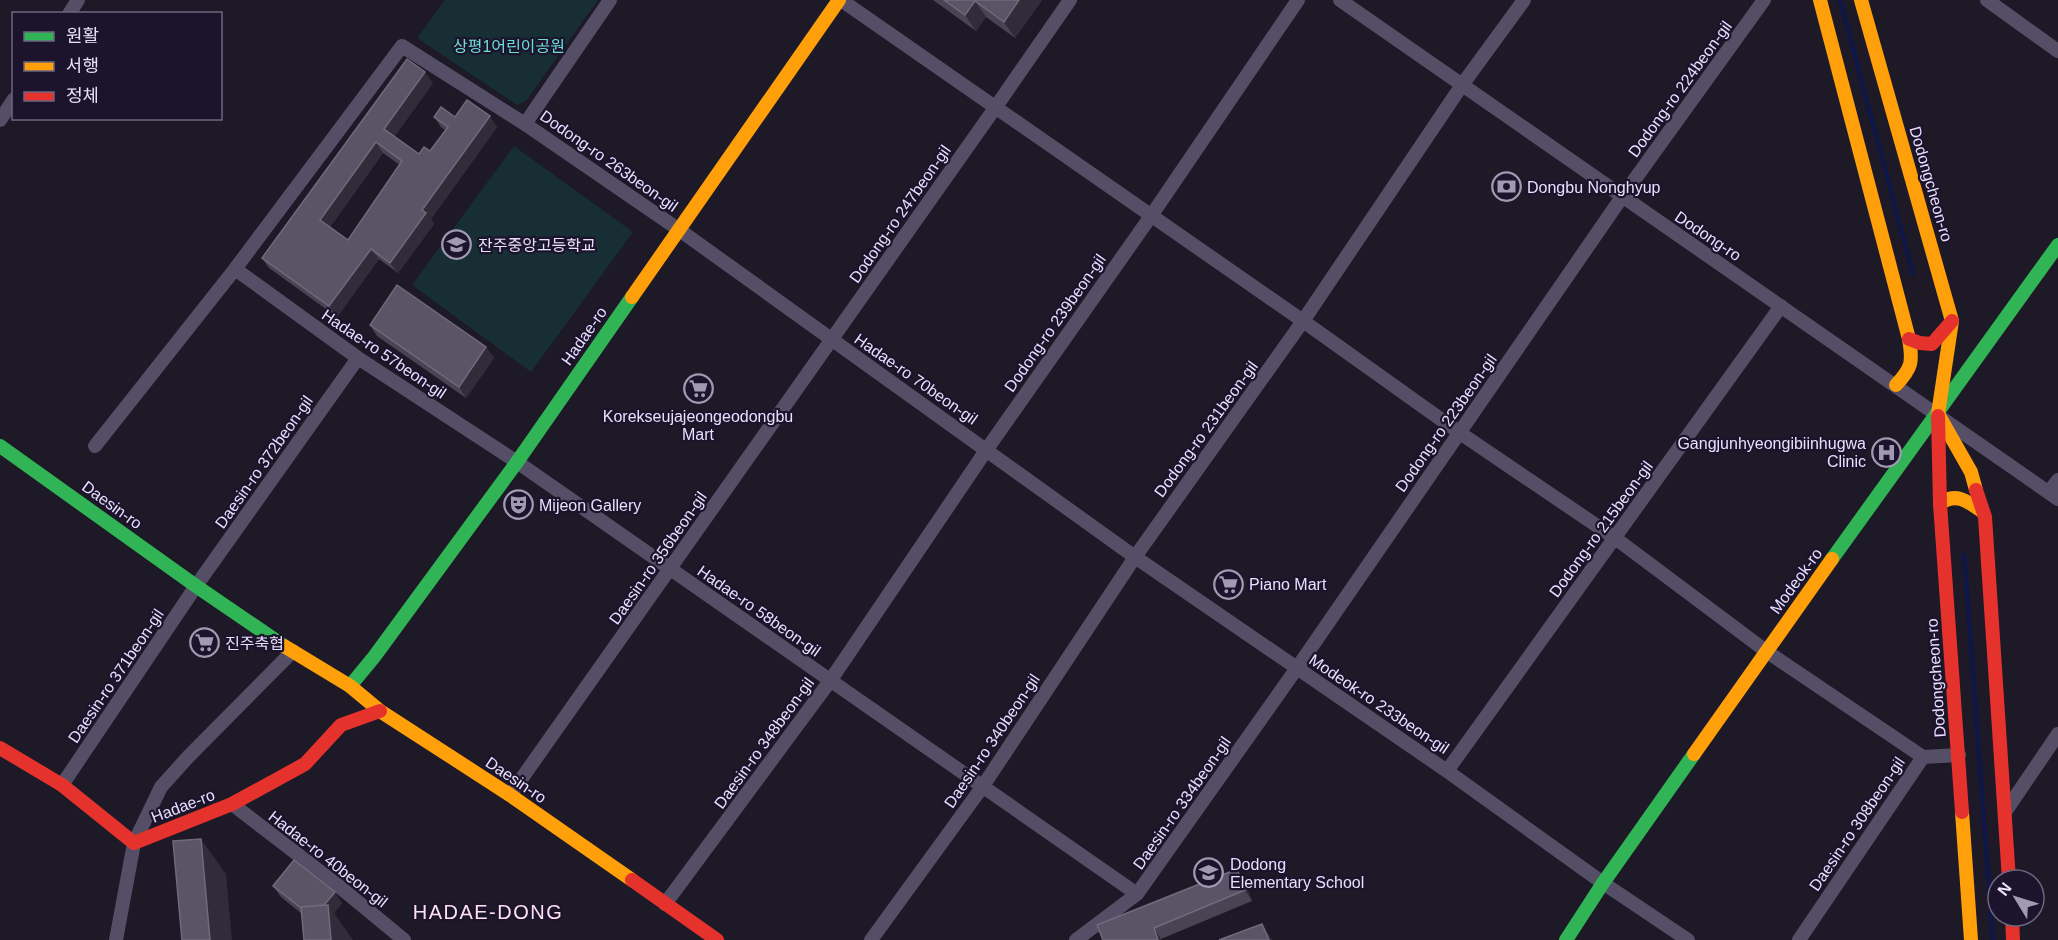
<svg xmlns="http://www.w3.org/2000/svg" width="2058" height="940" font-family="Arial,'Noto Sans KR',sans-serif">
<rect width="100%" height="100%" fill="#1d1926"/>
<path fill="#172e34" d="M445 0H598L526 101 517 105 417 38Z
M514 146 633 232 531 372 412 285Z"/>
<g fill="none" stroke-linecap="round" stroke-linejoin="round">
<path stroke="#0e1747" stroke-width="4.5" d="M1840 0 1913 274
M1964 555 1993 940"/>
<path stroke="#544f66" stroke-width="14" d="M610 0 525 124 678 229 1135 557 1447 771 1603 883 1688 940
M841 0 1303 321 1460 433 1615 538 1766 651 1923 757
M1340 0 2058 499
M1987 0 2058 51
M69 14 78 0
M0 120 14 99
M235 269 358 358 517 462 1137 894
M95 446 235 269 402 46 525 124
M2049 492 2058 480
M1447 771 1781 306
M62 785 196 586 358 358
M510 795 995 108 1070 0
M232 804 335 883 404 940
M2005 812 2058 734
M665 904 830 681 987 449 1151 216 1298 0
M116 940 134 843 161 787 188 757 293 651
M871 940 983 786 1135 557 1303 321 1462 85 1524 0
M1076 940 1137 894 1297 668 1622 197 1764 0
M1799 940 1923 757 1959 755"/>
<path stroke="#30b455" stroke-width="14" d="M0 446 196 586 284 646
M1832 559 2058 245
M350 686 374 657 517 462 632 297
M1566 940 1603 883 1694 754"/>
<path stroke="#ff9f0a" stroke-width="14" d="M1820 0 1909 339C1913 362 1912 368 1896 385
M1861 0 1952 321 1938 414 1971 472 1976 490
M632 297 839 0
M1940 504C1955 491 1969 502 1983 512
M284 646 350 686 380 711 510 795 632 880
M1694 754 1832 559
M1962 812 1971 940"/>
<path stroke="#e5322d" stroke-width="14" d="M1909 339 1920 343 1932 344 1952 321
M1938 416 1940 504 1962 812
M1976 490 1985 517 2009 880
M0 748 62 785 134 843 232 804 305 764 341 725 380 711
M632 880 717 940
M2012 916 2013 940"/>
</g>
<path fill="#494454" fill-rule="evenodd" d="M933 0H1042L1015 38 986 17 976 31Z
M433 83 394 137 419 154 430 151 445 130 441 127 434 117H455L497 127 431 219 434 224 398 273 379 259 337 317 269 268 262 258ZM383 153 400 165 348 240 330 227Z
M370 325 486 347 494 358 466 398 377 336Z
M1244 880 1252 901 1161 939 1162 940H1103Z
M273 886 342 903 334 913 302 914 281 897Z"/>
<path fill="#302c3a" d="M1019 0H1042L1015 38 1004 22Z
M975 1 986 17 976 31 965 15Z
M425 72 433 83 392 140 384 129Z
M490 116 497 127 431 219 434 224 398 273 390 263 422 210Z
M376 142 383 153 327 231 320 220Z
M371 249 379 259 337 317 329 306Z
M486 347 494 358 466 398 459 387Z
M201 839 226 874 232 940H210Z
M1237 869 1244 880 1252 901 1245 890Z
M335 892 342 903 334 913 353 940H331L314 918Z
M1262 924 1269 934 1272 940H1269Z
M1154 928 1161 939 1162 940H1158Z"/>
<path fill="#5a5466" stroke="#716a7e" stroke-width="1.5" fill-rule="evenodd" d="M944 0H1019L1004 22 975 1 965 15Z
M407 59 425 72 384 129 419 154 424 147 430 151 448 127 434 117 441 107 455 117 467 100 490 116 422 210 426 213 390 263 371 249 329 306 262 258ZM376 142 402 161 348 240 320 220Z
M397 285 486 347 459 387 370 325Z
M201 839 210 940H182L173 841Z
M294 860 335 892 324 905 301 907V908L273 886Z
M1237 869 1245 890 1154 928 1158 940H1103L1097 925Z
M328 905 331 940H304L301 907Z
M1262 924 1269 940H1219Z"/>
<defs>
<symbol id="bank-ring" viewBox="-11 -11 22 22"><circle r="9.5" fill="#1c132c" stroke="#a29ab2" stroke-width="1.5"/><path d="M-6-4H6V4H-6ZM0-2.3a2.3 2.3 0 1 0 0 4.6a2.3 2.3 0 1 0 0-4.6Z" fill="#a29ab2"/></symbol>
<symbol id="school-ring" viewBox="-11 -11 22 22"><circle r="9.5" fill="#1c132c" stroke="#a29ab2" stroke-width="1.5"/><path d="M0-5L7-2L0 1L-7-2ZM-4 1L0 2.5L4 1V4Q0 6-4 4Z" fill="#a29ab2"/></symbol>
<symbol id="supermarket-ring" viewBox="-11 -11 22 22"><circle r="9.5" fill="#1c132c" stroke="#a29ab2" stroke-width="1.5"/><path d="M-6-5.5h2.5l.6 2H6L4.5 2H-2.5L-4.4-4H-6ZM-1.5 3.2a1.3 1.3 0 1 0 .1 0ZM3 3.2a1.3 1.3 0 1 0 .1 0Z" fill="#a29ab2"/></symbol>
<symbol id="hospital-ring" viewBox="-11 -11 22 22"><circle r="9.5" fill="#1c132c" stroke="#a29ab2" stroke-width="1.5"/><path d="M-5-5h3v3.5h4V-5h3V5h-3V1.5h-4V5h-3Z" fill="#a29ab2"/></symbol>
<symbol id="theatre-ring" viewBox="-11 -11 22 22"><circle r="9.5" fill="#1c132c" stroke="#a29ab2" stroke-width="1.5"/><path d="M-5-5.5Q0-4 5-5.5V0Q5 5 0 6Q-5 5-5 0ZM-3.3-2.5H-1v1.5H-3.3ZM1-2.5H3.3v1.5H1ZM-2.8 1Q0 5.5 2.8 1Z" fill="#a29ab2"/></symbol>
</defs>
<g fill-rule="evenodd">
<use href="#bank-ring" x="1490" y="170" width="33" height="33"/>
<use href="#school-ring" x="440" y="228" width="33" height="33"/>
<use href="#supermarket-ring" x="682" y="372" width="33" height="33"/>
<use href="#hospital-ring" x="1870" y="436" width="33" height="33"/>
<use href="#theatre-ring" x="502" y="488" width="33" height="33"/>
<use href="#supermarket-ring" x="1212" y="568" width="33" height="33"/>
<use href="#supermarket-ring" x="188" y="626" width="33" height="33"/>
<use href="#school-ring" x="1192" y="856" width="33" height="33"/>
</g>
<g text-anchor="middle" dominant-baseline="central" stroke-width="4.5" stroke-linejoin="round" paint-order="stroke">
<g font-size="16" fill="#6bded8" stroke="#1c132c">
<text x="509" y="46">상평1어린이공원</text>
</g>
<g font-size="16" fill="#e9dffe" stroke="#1c132c">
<text transform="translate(1680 89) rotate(-54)">Dodong-ro 224beon-gil</text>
<text transform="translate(609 161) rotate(35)">Dodong-ro 263beon-gil</text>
<text transform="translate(1931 184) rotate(74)">Dodongcheon-ro</text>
<text transform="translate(900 214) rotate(-55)">Dodong-ro 247beon-gil</text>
<text transform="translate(1708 236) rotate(34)">Dodong-ro</text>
<text transform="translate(1055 323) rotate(-55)">Dodong-ro 239beon-gil</text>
<text transform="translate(584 336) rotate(-55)">Hadae-ro</text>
<text transform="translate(384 354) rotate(34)">Hadae-ro 57beon-gil</text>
<text transform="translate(916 379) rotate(35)">Hadae-ro 70beon-gil</text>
<text transform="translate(1446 423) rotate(-55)">Dodong-ro 223beon-gil</text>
<text transform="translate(1206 429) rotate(-54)">Dodong-ro 231beon-gil</text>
<text transform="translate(264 462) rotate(-55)">Daesin-ro 372beon-gil</text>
<text transform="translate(112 505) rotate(36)">Daesin-ro</text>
<text transform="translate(1601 529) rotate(-54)">Dodong-ro 215beon-gil</text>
<text transform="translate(658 558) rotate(-55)">Daesin-ro 356beon-gil</text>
<text transform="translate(1796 581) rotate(-54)">Modeok-ro</text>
<text transform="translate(759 611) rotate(35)">Hadae-ro 58beon-gil</text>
<text transform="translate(116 676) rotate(-56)">Daesin-ro 371beon-gil</text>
<text transform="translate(1936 678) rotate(-94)">Dodongcheon-ro</text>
<text transform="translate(1379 704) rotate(34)">Modeok-ro 233beon-gil</text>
<text transform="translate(992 741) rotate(-56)">Daesin-ro 340beon-gil</text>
<text transform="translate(764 743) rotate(-54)">Daesin-ro 348beon-gil</text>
<text transform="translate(516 780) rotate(34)">Daesin-ro</text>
<text transform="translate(1182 803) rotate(-55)">Daesin-ro 334beon-gil</text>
<text transform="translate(183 806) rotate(-21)">Hadae-ro</text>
<text transform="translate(1857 824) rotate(-56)">Daesin-ro 308beon-gil</text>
<text transform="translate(328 859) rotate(38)">Hadae-ro 40beon-gil</text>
</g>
<g font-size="16" fill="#e9dffe" stroke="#1c132c" text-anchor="start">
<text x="1527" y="187">Dongbu Nonghyup</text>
<text x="478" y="245">잔주중앙고등학교</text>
<text x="698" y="416" text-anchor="middle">Korekseujajeongeodongbu<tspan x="698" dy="18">Mart</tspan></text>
<text x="1866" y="443" text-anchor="end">Gangjunhyeongibiinhugwa<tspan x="1866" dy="18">Clinic</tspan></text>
<text x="539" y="505">Mijeon Gallery</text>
<text x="1249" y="584">Piano Mart</text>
<text x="225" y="643">진주축협</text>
<text x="1230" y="864">Dodong<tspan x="1230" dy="18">Elementary School</tspan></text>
</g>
<g font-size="20" letter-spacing="1.5" fill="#fee1ed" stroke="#1c132c">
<text x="488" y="912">HADAE-DONG</text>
</g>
</g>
<rect x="12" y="12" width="210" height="108" fill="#1c132c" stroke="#6e6580" stroke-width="1.5"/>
<rect x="24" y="32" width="30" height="9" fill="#30b455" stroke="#6e6580" stroke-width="1.5"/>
<text x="66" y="42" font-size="18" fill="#e9dffe">원활</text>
<rect x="24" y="62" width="30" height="9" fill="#ff9f0a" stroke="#6e6580" stroke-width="1.5"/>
<text x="66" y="72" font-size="18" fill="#e9dffe">서행</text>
<rect x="24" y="92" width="30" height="9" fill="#e5322d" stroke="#6e6580" stroke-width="1.5"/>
<text x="66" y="102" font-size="18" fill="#e9dffe">정체</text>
<g transform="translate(2016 898) rotate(308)"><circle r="28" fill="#1c132c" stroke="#6e6580" stroke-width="1.5"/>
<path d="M0-4.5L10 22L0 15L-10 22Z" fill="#a29ab2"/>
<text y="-9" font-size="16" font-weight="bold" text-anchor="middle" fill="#e9dffe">N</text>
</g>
</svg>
